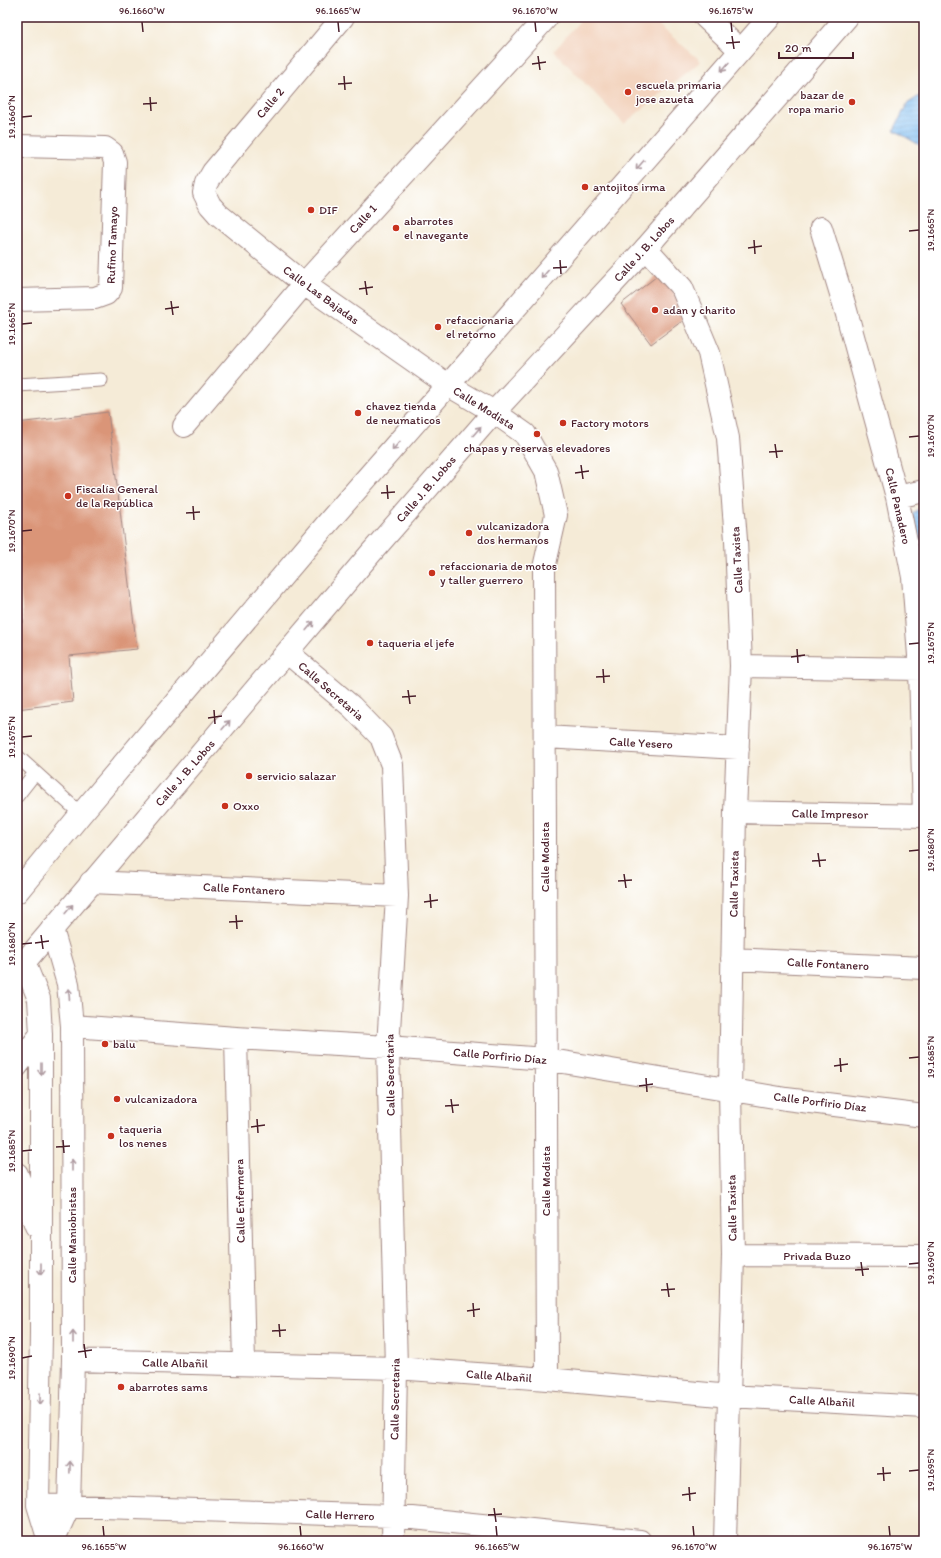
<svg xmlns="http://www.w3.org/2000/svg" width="941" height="1558" font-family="Itim,sans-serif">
<defs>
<pattern id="water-rules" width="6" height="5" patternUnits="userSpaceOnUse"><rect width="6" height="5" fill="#7dbbf0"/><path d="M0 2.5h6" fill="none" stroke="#6ea0ce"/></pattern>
</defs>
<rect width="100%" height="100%" fill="#fff"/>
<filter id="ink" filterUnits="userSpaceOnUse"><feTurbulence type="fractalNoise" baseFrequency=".025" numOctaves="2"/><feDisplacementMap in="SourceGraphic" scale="8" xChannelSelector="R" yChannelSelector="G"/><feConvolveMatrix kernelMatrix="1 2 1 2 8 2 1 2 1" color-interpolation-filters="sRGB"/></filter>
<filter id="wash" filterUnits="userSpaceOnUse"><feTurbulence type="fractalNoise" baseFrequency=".012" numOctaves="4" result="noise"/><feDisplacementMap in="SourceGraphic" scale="16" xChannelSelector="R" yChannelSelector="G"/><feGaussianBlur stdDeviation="0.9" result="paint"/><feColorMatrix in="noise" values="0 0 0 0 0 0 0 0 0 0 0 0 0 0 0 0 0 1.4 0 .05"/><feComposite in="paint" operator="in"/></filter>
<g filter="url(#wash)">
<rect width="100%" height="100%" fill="#f5ebd7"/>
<path fill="#f3d4bf" d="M583 17H649L701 61 624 124 554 51Z"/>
<path fill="url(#water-rules)" stroke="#646d8e" d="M924 93V146H921L894 130 907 104Z
M924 505V602L912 514Z"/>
<g id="blocks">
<path fill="#da9578" d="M661 273 689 316 651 344 621 304Z
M108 412 137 649 69 656 73 702 17 709V622H23L18 569H17V423Z"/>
</g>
</g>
<g filter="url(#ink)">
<use href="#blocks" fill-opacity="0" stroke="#a08581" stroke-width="1"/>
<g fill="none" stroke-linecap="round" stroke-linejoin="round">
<defs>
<path id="service" d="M17 385 101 380
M17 756 81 814
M17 796 35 773"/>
<path id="minor" d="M343 17 213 172 206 184 204 193 210 205 218 214 304 284 448 385 494 412 525 434 546 471 556 515 544 568 547 1379
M705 17 740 50
M17 146 105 148 112 153 115 162 111 288 106 294 95 298 17 300
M821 228 845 307 897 497 913 577 920 669 924 816
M646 248 682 288 709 353 728 438 736 540 741 666 735 812 730 1089 733 1255 725 1541
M184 426 304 284 547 17
M897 497 924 491
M288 653 352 707 381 737 392 765 397 896 388 1047 396 1368 393 1541
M741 666 920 669
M545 737 738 748
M735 812 924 816
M91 882 397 896
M52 929 68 984 72 1026 73 1360 69 1506 53 1541
M732 959 924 968
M24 962 39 999 41 1034V1334L38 1505 49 1541
M72 1026 236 1038 388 1047 545 1059 786 1099 924 1116
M236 1038 244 1364
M17 1066 41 1034
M17 1174 36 1226
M733 1255 924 1256
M73 1360 396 1368 547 1379 730 1396 924 1407
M38 1505 393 1516 640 1541"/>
<path id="secondary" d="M17 892 81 814 331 519 770 17
M17 971 371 553 494 412 646 248 847 17"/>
</defs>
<use href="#service" stroke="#a08581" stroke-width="15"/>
<use href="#minor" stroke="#a08581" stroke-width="24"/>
<use href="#secondary" stroke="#a08581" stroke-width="24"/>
<use href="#service" stroke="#fff" stroke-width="13"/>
<use href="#minor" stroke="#fff" stroke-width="22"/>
<use href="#secondary" stroke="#fff" stroke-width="22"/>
</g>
<defs><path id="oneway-shaft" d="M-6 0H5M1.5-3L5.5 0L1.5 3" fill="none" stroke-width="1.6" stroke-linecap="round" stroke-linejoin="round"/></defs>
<g stroke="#ae9aa0">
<use href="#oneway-shaft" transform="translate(725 67) rotate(131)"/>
<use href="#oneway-shaft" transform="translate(640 165) rotate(131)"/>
<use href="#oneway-shaft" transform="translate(545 274) rotate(131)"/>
<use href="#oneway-shaft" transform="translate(477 431) rotate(-49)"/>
<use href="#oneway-shaft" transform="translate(396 446) rotate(131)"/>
<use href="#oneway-shaft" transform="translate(310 626) rotate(-50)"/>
<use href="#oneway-shaft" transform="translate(226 725) rotate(-49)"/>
<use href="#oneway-shaft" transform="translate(69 909) rotate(-50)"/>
<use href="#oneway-shaft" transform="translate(69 994) rotate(-95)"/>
<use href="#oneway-shaft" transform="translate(41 1069) rotate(90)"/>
<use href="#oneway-shaft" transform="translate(72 1165) rotate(-90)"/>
<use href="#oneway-shaft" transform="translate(41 1269) rotate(90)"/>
<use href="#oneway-shaft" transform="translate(73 1337) rotate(-90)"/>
<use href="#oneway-shaft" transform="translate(40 1399) rotate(91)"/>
<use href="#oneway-shaft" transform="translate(70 1467) rotate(-89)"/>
</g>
</g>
<path fill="none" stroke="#4a1f2b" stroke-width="1.5" d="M142 22 143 32M338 22 339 32M535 22 536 32M731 22 732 32M732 36 734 49M726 43 740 42M538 56 540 70M532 64 546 62M344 76 345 90M338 84 352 83M150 97 151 111M143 104 157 103M22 117 32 116M909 231 919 230M754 240 755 254M748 248 762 246M560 260 561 274M553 268 567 267M365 281 367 295M359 289 373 287M171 301 173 315M165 309 179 307M22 324 32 323M909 437 919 436M775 444 777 458M769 452 783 451M581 465 583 479M575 473 589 471M387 485 388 499M381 493 395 492M193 506 194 520M186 513 200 512M22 531 32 530M909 644 919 643M797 649 798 663M791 657 805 655M603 669 604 683M596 677 610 676M408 690 410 704M402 697 416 696M214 710 215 724M208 718 222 716M22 737 32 736M909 851 919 850M818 853 820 867M812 861 826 860M624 874 626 888M618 881 632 880M430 894 431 908M424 902 438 900M236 915 237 929M229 922 243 921M41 935 43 949M35 943 49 941M22 944 32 943M840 1058 841 1072M909 1058 919 1057M834 1066 848 1064M646 1078 647 1092M639 1086 653 1084M451 1099 453 1113M445 1106 459 1105M257 1119 258 1133M251 1127 265 1125M63 1140 64 1153M56 1147 70 1146M22 1151 32 1150M861 1262 863 1276M909 1264 919 1263M855 1270 869 1269M667 1283 669 1297M661 1290 675 1289M473 1303 474 1317M467 1311 480 1309M279 1324 280 1337M272 1331 286 1330M84 1344 86 1358M78 1352 92 1350M22 1358 32 1356M883 1467 884 1481M909 1471 919 1470M877 1474 891 1473M689 1487 690 1501M682 1495 696 1493M494 1508 496 1522M488 1515 502 1514M103 1526 104 1536M300 1526 301 1536M496 1526 497 1536M693 1526 694 1536M889 1526 890 1536"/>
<g fill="#c8321e" stroke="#fff" stroke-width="1.5">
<circle cx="628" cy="92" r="4"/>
<circle cx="852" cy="102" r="4"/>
<circle cx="585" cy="187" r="4"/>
<circle cx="311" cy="210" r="4"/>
<circle cx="396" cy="228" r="4"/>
<circle cx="655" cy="310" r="4"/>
<circle cx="438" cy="327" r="4"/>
<circle cx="358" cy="413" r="4"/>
<circle cx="563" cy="423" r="4"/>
<circle cx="537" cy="434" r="4"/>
<circle cx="68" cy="496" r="4"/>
<circle cx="469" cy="533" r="4"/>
<circle cx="432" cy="573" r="4"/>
<circle cx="370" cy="643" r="4"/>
<circle cx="249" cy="776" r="4"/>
<circle cx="225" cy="806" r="4"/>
<circle cx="105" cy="1044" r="4"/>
<circle cx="117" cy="1099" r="4"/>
<circle cx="111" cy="1136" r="4"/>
<circle cx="121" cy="1387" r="4"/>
</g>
<g text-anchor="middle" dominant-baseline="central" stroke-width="3" stroke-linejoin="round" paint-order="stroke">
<g font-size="12" fill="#4a1f2b" stroke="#fff" text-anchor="start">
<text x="636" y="85">escuela primaria<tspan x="636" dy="14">jose azueta</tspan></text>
<text x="844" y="95" text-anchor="end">bazar de<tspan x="844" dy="14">ropa mario</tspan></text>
<text x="593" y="187">antojitos irma</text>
<text x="319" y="210">DIF</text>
<text x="404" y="221">abarrotes<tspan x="404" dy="14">el navegante</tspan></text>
<text x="663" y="310">adan y charito</text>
<text x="446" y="320">refaccionaria<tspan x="446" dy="14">el retorno</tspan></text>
<text x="366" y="406">chavez tienda<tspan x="366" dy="14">de neumaticos</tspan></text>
<text x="571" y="423">Factory motors</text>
<text x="537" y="448" text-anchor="middle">chapas y reservas elevadores</text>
<text x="76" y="489">Fiscalía General<tspan x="76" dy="14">de la República</tspan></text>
<text x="477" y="526">vulcanizadora<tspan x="477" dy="14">dos hermanos</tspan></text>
<text x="440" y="566">refaccionaria de motos<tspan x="440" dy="14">y taller guerrero</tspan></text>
<text x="378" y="643">taqueria el jefe</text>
<text x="257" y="776">servicio salazar</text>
<text x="233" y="806">Oxxo</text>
<text x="113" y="1044">balu</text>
<text x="125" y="1099">vulcanizadora</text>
<text x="119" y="1129">taqueria<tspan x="119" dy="14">los nenes</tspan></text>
<text x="129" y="1387">abarrotes sams</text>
</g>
<g font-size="12" fill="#4a1f2b" stroke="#fff">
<text transform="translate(270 103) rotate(-50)">Calle 2</text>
<text transform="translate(363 219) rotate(-48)">Calle 1</text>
<text transform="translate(112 245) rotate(-88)">Rufino Tamayo</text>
<text transform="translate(644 249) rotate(-48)">Calle J. B. Lobos</text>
<text transform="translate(321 295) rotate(36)">Calle Las Bajadas</text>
<text transform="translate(484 408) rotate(32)">Calle Modista</text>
<text transform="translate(426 489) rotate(-49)">Calle J. B. Lobos</text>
<text transform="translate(898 506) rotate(77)">Calle Panadero</text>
<text transform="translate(737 560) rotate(-93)">Calle Taxista</text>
<text transform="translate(331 691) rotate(41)">Calle Secretaria</text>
<text transform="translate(641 743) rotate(3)">Calle Yesero</text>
<text transform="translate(185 773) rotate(-49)">Calle J. B. Lobos</text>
<text transform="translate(830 814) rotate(1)">Calle Impresor</text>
<text transform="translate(545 857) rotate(-90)">Calle Modista</text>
<text transform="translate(734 884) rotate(-89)">Calle Taxista</text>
<text transform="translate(244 889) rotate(3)">Calle Fontanero</text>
<text transform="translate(828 964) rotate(3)">Calle Fontanero</text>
<text transform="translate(500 1056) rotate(5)">Calle Porfirio Díaz</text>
<text transform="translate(390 1075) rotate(-91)">Calle Secretaria</text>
<text transform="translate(820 1102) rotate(7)">Calle Porfirio Díaz</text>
<text transform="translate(546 1181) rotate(-90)">Calle Modista</text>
<text transform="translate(240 1201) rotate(-91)">Calle Enfermera</text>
<text transform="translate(732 1208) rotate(-91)">Calle Taxista</text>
<text transform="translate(72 1235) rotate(-90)">Calle Maniobristas</text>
<text x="817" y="1256">Privada Buzo</text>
<text transform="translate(175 1363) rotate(1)">Calle Albañil</text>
<text transform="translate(499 1376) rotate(4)">Calle Albañil</text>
<text transform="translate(395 1399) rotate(-89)">Calle Secretaria</text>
<text transform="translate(822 1401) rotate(3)">Calle Albañil</text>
<text transform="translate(340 1515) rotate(2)">Calle Herrero</text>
</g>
</g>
<rect width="941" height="1558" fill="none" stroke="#fff" stroke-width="44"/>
<path d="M779 52v6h74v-6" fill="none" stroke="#4a1f2b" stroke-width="2"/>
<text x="785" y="52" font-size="12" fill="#4a1f2b" stroke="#ffffff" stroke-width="3" paint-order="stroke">20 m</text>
<rect x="22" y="22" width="897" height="1514" fill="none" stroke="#4a1f2b" stroke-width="1.5"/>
<g font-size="10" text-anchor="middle" fill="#4a1f2b">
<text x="142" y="14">96.1660°W</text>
<text x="338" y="14">96.1665°W</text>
<text x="535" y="14">96.1670°W</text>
<text x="731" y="14">96.1675°W</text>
<text transform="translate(11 117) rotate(-90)" y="4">19.1660°N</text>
<text transform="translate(930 230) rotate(-90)" y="4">19.1665°N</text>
<text transform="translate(11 324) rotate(-90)" y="4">19.1665°N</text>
<text transform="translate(930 436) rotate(-90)" y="4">19.1670°N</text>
<text transform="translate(11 531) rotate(-90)" y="4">19.1670°N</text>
<text transform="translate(930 643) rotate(-90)" y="4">19.1675°N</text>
<text transform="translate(11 737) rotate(-90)" y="4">19.1675°N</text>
<text transform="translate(930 850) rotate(-90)" y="4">19.1680°N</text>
<text transform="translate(11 944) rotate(-90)" y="4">19.1680°N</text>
<text transform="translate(930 1057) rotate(-90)" y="4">19.1685°N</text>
<text transform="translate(11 1151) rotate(-90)" y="4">19.1685°N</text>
<text transform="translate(930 1263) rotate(-90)" y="4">19.1690°N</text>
<text transform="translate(11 1358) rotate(-90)" y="4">19.1690°N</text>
<text transform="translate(930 1470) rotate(-90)" y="4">19.1695°N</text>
<text x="104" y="1550">96.1655°W</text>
<text x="301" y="1550">96.1660°W</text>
<text x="497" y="1550">96.1665°W</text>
<text x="694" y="1550">96.1670°W</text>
<text x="890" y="1550">96.1675°W</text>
</g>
</svg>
